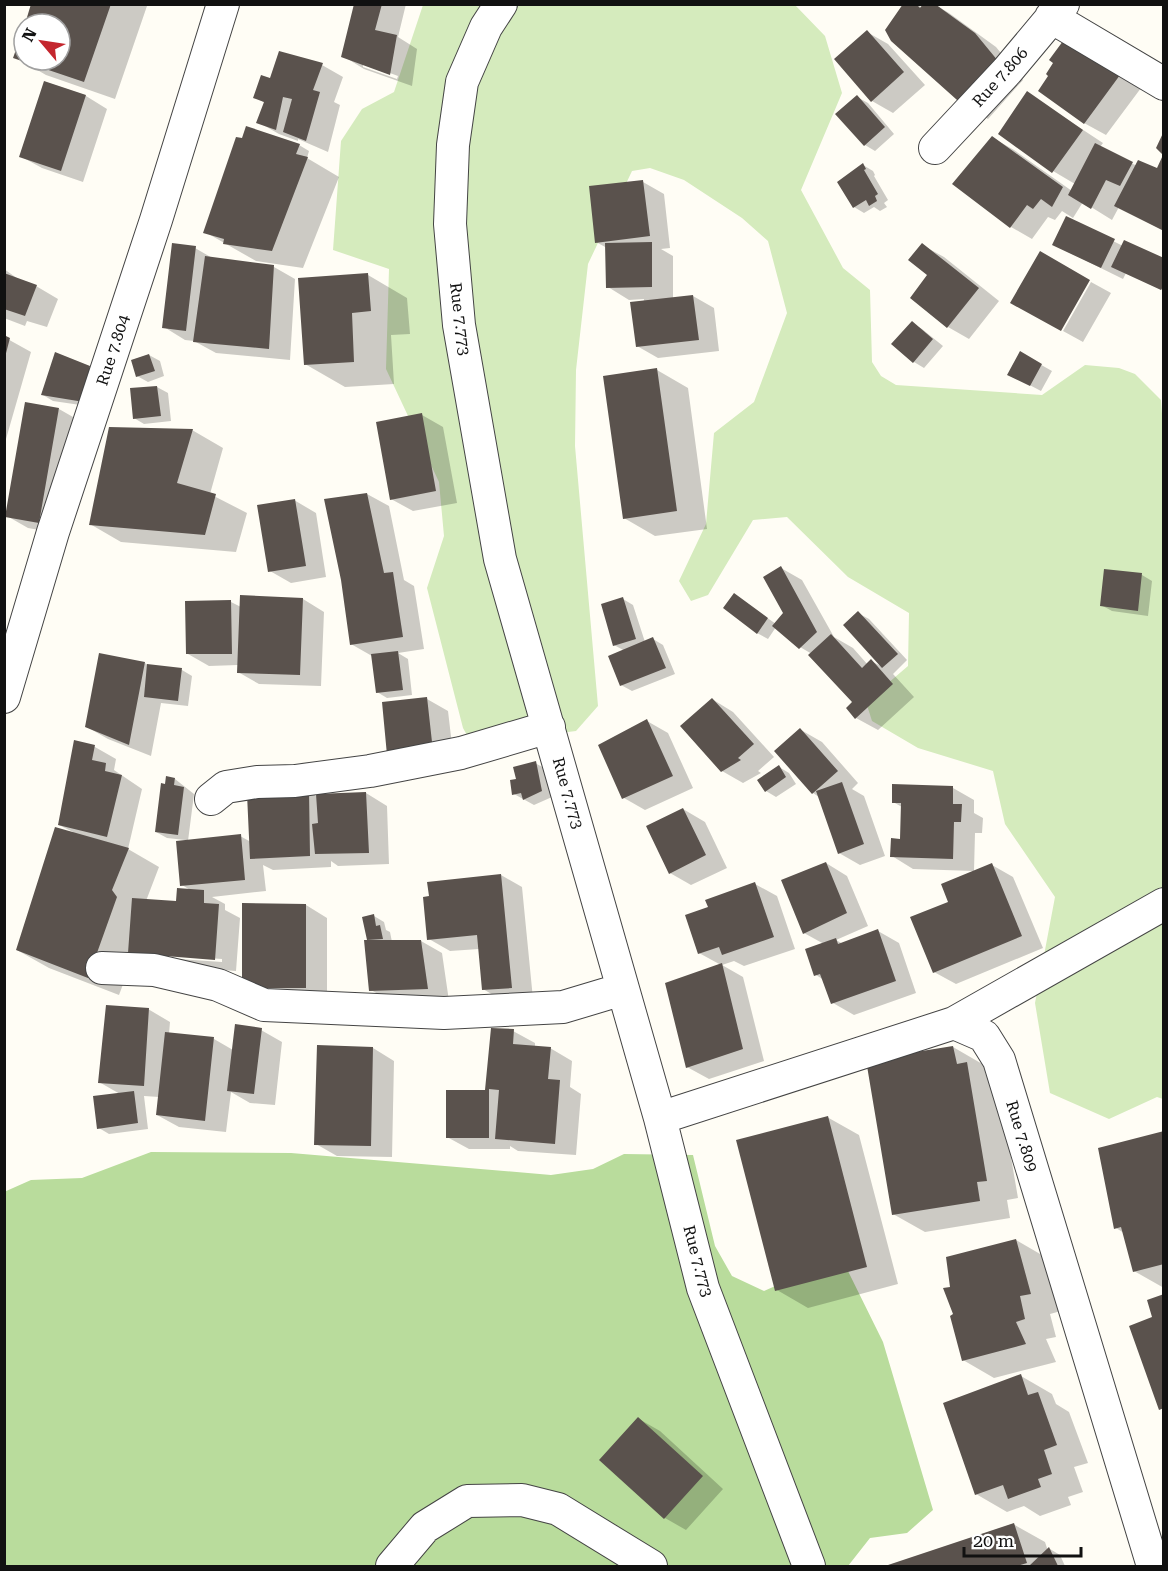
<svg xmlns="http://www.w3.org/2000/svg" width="1168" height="1571" font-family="'Roboto Serif',serif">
<rect width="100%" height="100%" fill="#fffdf5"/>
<path fill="#d5ebbd" d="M423 5H795L825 36 842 93 801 190 843 268 870 290 872 362 881 376 896 385 1042 395 1085 365 1119 368 1135 374 1161 400 1164 441 1163 1099 1157 1097 1109 1119 1050 1093 1035 1003 1055 897 1005 824 993 771 918 748 872 721 866 702 908 666 909 613 848 577 787 517 753 520 708 595 691 601 679 581 706 524 714 433 754 402 787 313 768 241 742 218 684 180 650 168 632 171 588 264 576 370 575 446 598 706 576 731 472 744 463 728 427 588 444 536 439 482 386 369 389 269 333 250 341 141 362 109 394 92Z"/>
<path fill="#b9dc9c" d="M151 1152 291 1153 551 1175 593 1169 624 1154 693 1155 715 1246 732 1276 764 1291 827 1263H844L883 1342 933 1510 907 1533 870 1538 848 1566H5L4 1192 31 1180 82 1178Z"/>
<path fill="#0003" fill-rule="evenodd" d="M33 4H144L147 6 115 99 46 75 15 57 24 31V60H60V24H26Z
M356 4H406L398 37 417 49 412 86 364 69 343 56ZM363 63 398 76 397 79 363 67Z
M916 4 922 8 934 4 949 13 996 47 1023 80 988 119 967 106Z
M867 32 888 44 925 85 893 113 872 101Z
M1066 39 1141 88 1106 135 1084 123 1050 76Z
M322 65 343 77 334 102 340 105 328 152 298 139V141L279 134 258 122 265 103 255 97 270 80Z
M45 83 86 96 107 109 83 182 42 168 20 156Z
M1027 93 1103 143 1100 147 1137 166 1158 170 1164 158V231L1119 207 1112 220 1083 202 1073 218 1062 211 1055 220 1048 217 1032 239 1011 227 993 138 1014 150 1072 191 1075 184 1053 171Z
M857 97 868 103 894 134 875 151 865 145Z
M299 145 309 151 307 158 339 177 303 268 256 261 205 232Z
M863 165 873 171 875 175 874 176 888 200 884 203 887 207 880 211 874 207 864 213 854 207Z
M643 182 664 194 670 248 661 249 673 256V298L693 296 714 308 719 351 658 358 637 346 644 299 629 300 608 287 607 248 596 242Z
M1067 218 1123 246 1164 260V291L1126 273 1123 279 1054 245Z
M922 245 944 257 999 301 969 339 948 327 930 275Z
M195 248 214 259 274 267 295 279 290 360 216 353 194 341 185 340 164 327Z
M4 269 21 281 36 286 58 299 47 327 27 321 25 326 4 318Z
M368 275 407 298 410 334 391 335 394 384 345 387 305 364Z
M1091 282 1111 293 1083 342 1063 331Z
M912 323 922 329 943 346 924 368 914 362Z
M4 337 31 352 4 446Z
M1020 353 1052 371 1041 391 1020 380Z
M149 355 160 361 164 376 148 382 137 376Z
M89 368 100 374 94 407 53 401 43 395Z
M657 370 688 388 707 529 655 536 624 518Z
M157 387 168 393 171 421 144 424 134 418Z
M59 409 80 421 61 534 28 528 7 516Z
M422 415 443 427 457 503 413 511 391 499Z
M192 430 223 448 210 494 247 513 236 552 121 542 90 524Z
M367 494 389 506 404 580 414 586 424 649 398 653 408 659 412 695 387 698 377 692 372 656 351 644Z
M294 500 316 513 326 577 291 583 270 571Z
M781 568 802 580 834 637 853 648 868 665 871 661 883 667 858 613 869 619 907 660 893 674 914 697 878 730 856 718 848 708 854 702 812 654 800 647 776 627 768 639 757 633 734 595 776 624 785 613Z
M1105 571 1142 575 1152 581 1148 616 1112 611 1101 605Z
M303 599 324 612 321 686 259 684 238 672V665L209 666 188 654 231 602 241 607Z
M623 599 633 605 645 642 653 639 663 645 675 674 632 691 621 685 625 651 614 645Z
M145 663 149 666 182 670 192 676 188 706 161 703 151 756 108 739 87 727Z
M427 699 448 711 454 762 410 767Z
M712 699 733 712 774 757 758 771 761 773 743 783 722 771Z
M647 721 668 733 693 788 645 810 624 798Z
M801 730 822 742 858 783 852 789 864 796 885 856 860 865 839 853 819 797 813 793Z
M75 742 95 747 116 759 114 770 142 789 128 849 159 867 146 901 178 903 192 891 182 885 185 840 167 838 156 832 175 779 194 794 188 841 240 836 251 842 309 792 318 797 366 793 387 806 389 864 338 866 331 861V867L273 870 263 865 266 891 212 897 225 904V910L240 918 236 971 151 965 134 955 119 995 49 968 17 950 73 832 59 825ZM150 954 222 959V962L150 957Z
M535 763 546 769 552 797 534 805 514 794 518 780Z
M779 767 789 773 796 784 776 797 766 791Z
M953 788 974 800V813L983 818 982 833H975L974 871 913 869 892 856 901 840 902 807 893 802Z
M683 809 705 822 727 868 691 885 670 873Z
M826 863 847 876 868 926 836 940 843 944 878 931 899 943 916 993 854 1015 833 1003 824 980 816 975 824 944 804 933Z
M992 865 1013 877 1043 948 956 984 934 972 950 903Z
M501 875 522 887 533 999 505 1002 483 989 479 949 450 951 429 939V883Z
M755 884 777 896 795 949 744 966 734 961 722 965 743 977 764 1061 709 1079 687 1067 721 965 699 953 710 908Z
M244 905H306L327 918V1000H265Z
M374 916 384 922 386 930 390 932 392 942 421 941 442 953 449 1001 392 1002 371 990 373 942 368 939Z
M148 1009 170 1022 169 1034 214 1039 233 1050 261 1030 282 1042 275 1105 250 1103 231 1092 226 1132 179 1127 157 1115 159 1097 144 1096 148 1129 109 1134 99 1128 120 1094 99 1082Z
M513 1031 535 1043V1047L550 1048 572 1061 570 1087 581 1094 576 1155 518 1151 510 1146V1149H469L447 1137 487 1091Z
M953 1047 984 1065 986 1075 998 1082 1018 1198 1007 1200 1010 1218 925 1232 893 1214Z
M373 1048 394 1061 392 1157 337 1156 316 1144Z
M827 1117 859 1135 898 1284 808 1308 777 1290Z
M1164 1133V1288L1134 1271 1124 1233 1116 1228Z
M1016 1240 1047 1258 1061 1311 1050 1314 1056 1337 1046 1339 1056 1362 994 1378 963 1360 951 1288Z
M1021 1376 1052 1394 1056 1404 1069 1412 1088 1463 1074 1467 1083 1492 1068 1497 1071 1505 1040 1516 1024 1506 1007 1512 976 1494Z
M639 1419 660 1431 723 1489 686 1530 665 1518Z
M1013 1524 1045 1542 1048 1551 1050 1549 1060 1555 1065 1566H889Z"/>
<path fill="#5a524d" d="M31 4H111L84 82 13 58 24 27V60H60V24H25Z
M354 4H382L375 30 397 35 390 75 341 57Z
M903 4H916L920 8 923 4H935L975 33 1003 67 966 108 891 41 885 30Z
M867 30 904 72 871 102 834 59Z
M1066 37 1120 75 1084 124 1038 91 1048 76 1046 74 1053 63 1049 60Z
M279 51 323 63 313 90 320 92 306 141 283 132 292 99 283 97 276 130 256 123 264 102 253 98 261 75 270 78Z
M44 81 86 95 61 171 19 157Z
M1027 91 1083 130 1052 173 998 134Z
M857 95 885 127 864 146 835 114Z
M246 126 300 144 296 154 308 157 272 251 223 244 224 239 203 233 236 137 242 138Z
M1164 131V231L1114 206 1138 160 1157 168 1163 155 1156 148Z
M992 136 1063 187 1052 207 1041 199 1033 209 1027 205 1010 228 952 184Z
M1095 143 1133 162 1120 186 1106 180 1091 209 1068 195Z
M863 163 866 169 864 170 878 194 875 196 877 201 869 206 866 200 853 208 837 182Z
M643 180 650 236 595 243 589 186Z
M1066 216 1115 239 1101 268 1052 245Z
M1124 240 1164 258V285L1161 290 1111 267Z
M652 242V287L606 288 605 243Z
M172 243 196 246 186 331 162 328Z
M922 243 979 288 947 328 910 298 927 275 908 260Z
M1040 251 1090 280 1061 331 1010 303Z
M205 256 274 265 269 349 193 342Z
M4 273 37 285 25 316 4 309Z
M368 273 371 311 352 313 354 362 304 365 298 278Z
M693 295 699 340 636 347 630 302Z
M912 321 933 339 913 363 891 344Z
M4 335 10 338 5 357H4Z
M1020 351 1042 364 1030 386 1007 375Z
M55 352 90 366 84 402 41 395Z
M149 354 155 371 136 377 131 360Z
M657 368 677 511 623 519 603 376Z
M157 386 161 416 133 419 130 388Z
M25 402 59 408 39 523 5 517Z
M422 413 436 491 390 500 376 422Z
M109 427 193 429 177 483 216 494 205 535 89 525Z
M367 493 384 573 393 572 403 637 350 645 341 580 324 499Z
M295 499 306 566 268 572 257 505Z
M781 566 817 632 799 649 772 626 783 613 763 577Z
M1104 569 1142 573 1138 611 1100 606Z
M734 593 768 618 757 634 723 608Z
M240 595 303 598 300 675 237 673Z
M623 597 636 639 613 646 601 604Z
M231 600 232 654H186L185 601Z
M858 611 898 654 882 668 843 625Z
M831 634 862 668 871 659 893 684 855 719 846 708 852 702 808 655Z
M653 637 666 668 620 686 608 656Z
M398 651 403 690 376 693 371 654Z
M99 653 145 662 129 745 85 727Z
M147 664 182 668 178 701 144 697Z
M427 697 433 751 387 755 382 702Z
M712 698 754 744 738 758 741 760 721 772 680 726Z
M647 719 673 776 622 799 598 745Z
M800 728 838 771 812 794 774 751Z
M74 740 95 745 92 760 106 763 105 771 122 775 107 837 58 825Z
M536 761 542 791 523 800 521 793 512 795 510 780 516 779 513 767Z
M779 765 786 777 765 792 757 780Z
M166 776 175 778 174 785 184 787 178 835 155 832 161 783 165 784Z
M842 782 864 844 838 854 816 791Z
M892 784 953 786V804H962L961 822H954L953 859 890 857 891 838 900 839 901 803H892Z
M309 791 310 856 250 859 247 794Z
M366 792 369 853 315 854 312 824 318 823 316 794Z
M683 808 706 855 669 874 646 826Z
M55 827 129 848 112 890 117 897 88 978 16 950Z
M241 834 245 880 180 886 176 841Z
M826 862 847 913 803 934 781 880Z
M992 863 1022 936 933 973 910 917 948 902 941 884Z
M501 874 512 988 482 990 477 935 427 940 423 897 429 896 427 882Z
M755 882 774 937 722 955 719 947 698 954 685 915 708 907 705 900Z
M177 888 204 890V903L219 904 215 960 128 953 132 898 176 901Z
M242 903 306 904V988H242Z
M374 914 376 926 380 925 383 939 367 940 362 917Z
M878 929 896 981 831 1004 820 974 814 976 805 949 836 938 838 944Z
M364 940H421L428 989 369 991Z
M722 963 743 1049 686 1068 665 983Z
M106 1005 149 1008 144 1086 98 1083Z
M235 1024 262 1028 254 1094 227 1091Z
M491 1028 514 1029 513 1044 551 1047 548 1079 560 1080 555 1144 495 1139 499 1090 489 1089V1138H446V1090H485Z
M165 1032 214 1037 205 1121 156 1115Z
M317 1045 373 1047 371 1146 314 1145Z
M953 1046 957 1064 967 1062 987 1181 977 1182 980 1201 892 1215 866 1060Z
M134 1091 138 1123 97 1129 93 1096Z
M828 1116 867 1267 775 1291 736 1140Z
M1164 1131V1264L1133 1272 1121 1227 1114 1229 1098 1148Z
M1016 1239 1031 1294 1020 1296 1025 1319 1016 1322 1026 1344 962 1361 950 1316 953 1314 943 1288 950 1287 946 1257Z
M1164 1294V1408L1159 1410 1129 1326 1152 1317 1147 1300Z
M1021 1374 1028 1395 1038 1392 1057 1445 1044 1450 1052 1474 1038 1479 1041 1487 1008 1499 1003 1485 975 1495 943 1403Z
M638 1417 703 1476 664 1519 599 1460Z
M1014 1523 1027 1563 1017 1566H885Z
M1049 1547 1058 1566H1029Z"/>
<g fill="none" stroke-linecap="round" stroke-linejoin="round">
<defs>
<path id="minor" d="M501 4 486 27 462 82 453 145 450 224 459 325 500 559 660 1118 703 1288 809 1566
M1051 17 1164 84
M935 148 1007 71 1063 4
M4 697 53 532 156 220 223 4
M211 799 226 787 257 782 295 781 370 771 461 753 549 727
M102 968 154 970 218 985 264 1005 444 1013 563 1007 623 989
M954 1023 1164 904
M660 1118 954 1023 984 1036 999 1060 1153 1566
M392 1566 425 1527 467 1501 522 1500 558 1509 651 1566"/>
</defs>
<use href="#minor" stroke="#444" stroke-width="34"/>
<use href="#minor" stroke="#fff" stroke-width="32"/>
</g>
<g text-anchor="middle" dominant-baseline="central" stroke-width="6" stroke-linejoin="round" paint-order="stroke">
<g font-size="16" fill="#111" stroke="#fff">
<text transform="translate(1000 77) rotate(-48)">Rue 7.806</text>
<text transform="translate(460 319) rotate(83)">Rue 7.773</text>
<text transform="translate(113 350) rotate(-72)">Rue 7.804</text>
<text transform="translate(568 793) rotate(74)">Rue 7.773</text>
<text transform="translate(1022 1136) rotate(73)">Rue 7.809</text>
<text transform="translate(698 1261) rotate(75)">Rue 7.773</text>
</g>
</g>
<rect width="1168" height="1571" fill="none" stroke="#111111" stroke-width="12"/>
<g transform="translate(42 42) rotate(299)"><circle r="28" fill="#ffffff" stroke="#a0a0a0" stroke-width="1.5"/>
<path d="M0-4.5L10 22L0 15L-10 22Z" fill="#c4262e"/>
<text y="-9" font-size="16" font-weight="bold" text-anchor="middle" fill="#111111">N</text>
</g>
<path d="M964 1547v9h117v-9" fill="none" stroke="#111111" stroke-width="3"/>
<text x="973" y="1547" font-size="18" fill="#111111" stroke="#ffffff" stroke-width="4.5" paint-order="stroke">20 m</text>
</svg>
